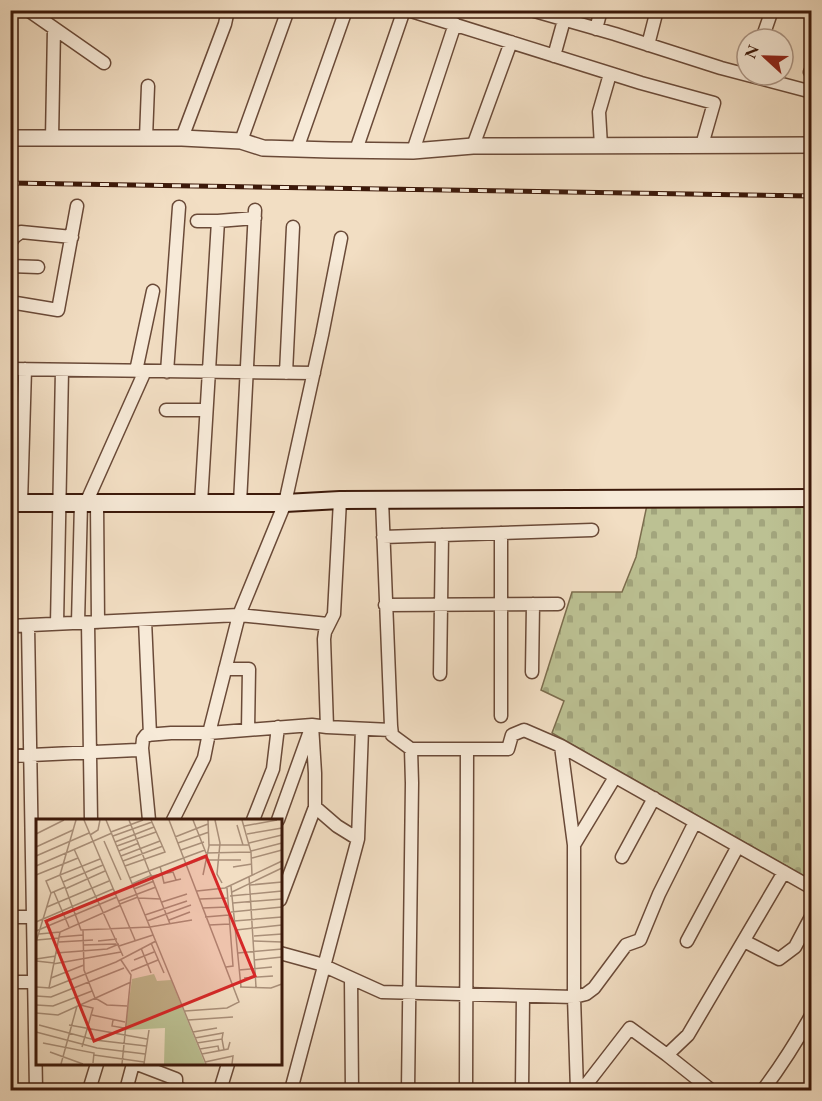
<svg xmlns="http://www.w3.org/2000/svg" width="822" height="1101" font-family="'EB Garamond',serif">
<defs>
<pattern id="cemetery-stones" width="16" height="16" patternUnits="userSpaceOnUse" patternTransform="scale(1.5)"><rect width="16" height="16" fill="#bcc193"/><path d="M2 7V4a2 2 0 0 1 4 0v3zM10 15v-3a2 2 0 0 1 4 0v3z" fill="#a2a57d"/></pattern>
</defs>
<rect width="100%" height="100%" fill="#f2dec3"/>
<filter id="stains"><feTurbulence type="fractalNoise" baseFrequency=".00333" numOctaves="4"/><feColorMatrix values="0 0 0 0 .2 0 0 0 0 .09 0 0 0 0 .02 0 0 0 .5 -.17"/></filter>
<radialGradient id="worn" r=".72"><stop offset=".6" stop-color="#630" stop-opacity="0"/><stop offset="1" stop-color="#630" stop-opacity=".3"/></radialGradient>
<path fill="url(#cemetery-stones)" stroke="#7c6d4e" stroke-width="1.5" d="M647 505H811V880L552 733 564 701 541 690 572 592H622L636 557Z"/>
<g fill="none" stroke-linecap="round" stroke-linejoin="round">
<defs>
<path id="minor" d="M28 10 104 63
M408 10 641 83 714 103 702 145
M531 10 615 34 721 68 812 92
M596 29 601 10
M762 39 772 10
M648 45 657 10
M554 56 564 20
M810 72 812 68
M146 138 148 86
M182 138 225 24 228 10
M52 139 54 28
M241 141 288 10
M473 146 511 42
M601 146 599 112 610 74
M297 149 346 10
M356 150 404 10
M413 151 455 24
M197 221H218L255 218
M10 243 14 237 21 232 72 237
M10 266 38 267
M10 302 58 310 77 206
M10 369 314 373
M136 371 153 291
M167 372 179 207
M286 373 293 227
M166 410H206
M382 500 391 726 392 735 411 749H508L512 735 524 730 561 746 812 888
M21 503 25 369
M86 503 145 371
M97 503 98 622
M201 503 218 221
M240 503 255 210
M383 537 592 530
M385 605 558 604
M145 620 150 735
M78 623 81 503
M88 623 91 820
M57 624 62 370
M10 626 239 615 328 624
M28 626 36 1090
M225 669H249L248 730
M532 672 533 604
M440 674 442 535
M501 716V533
M327 727 324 639 325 632 334 614 340 500
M561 746 574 845V997L577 1090
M142 748 149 820
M10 756 137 750 142 748 143 739 146 735 171 733H209L312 725 327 727 391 730
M315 807 337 826 358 839
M173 820 204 758 209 733 239 615 285 503 322 335 341 238
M253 820 273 769 278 727
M278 820 310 731
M574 845 615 777
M622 857 654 798
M280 900 315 807V773L312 725
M10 917H38
M687 941 738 846
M744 941 779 959 795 947 812 915
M280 953 320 964 382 992 574 997 586 994 594 988 626 945 640 940 659 894 695 822
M351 979 352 1090
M10 982H38
M667 1055 688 1035 784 872
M137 1064 176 1079V1086L182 1090
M89 1090 97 1064
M126 1090 133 1064
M220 1090 228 1064
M291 1090 358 839 362 729
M408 1090 412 783 411 749
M466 1090 467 750
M522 1090 523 996
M582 1090 630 1028 667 1055 711 1090
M763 1090C781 1066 797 1041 812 1014"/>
<path id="tertiary" d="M10 138H182L241 141 263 148 331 150 413 151 473 146 812 145"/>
<path id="secondary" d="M10 503H285L340 500 812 498"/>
</defs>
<use href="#minor" stroke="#6a4a38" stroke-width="15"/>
<use href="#tertiary" stroke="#6a4a38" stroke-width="18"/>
<use href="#secondary" stroke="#3c190a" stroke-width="20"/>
<use href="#minor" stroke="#f7ead8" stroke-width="12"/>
<use href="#tertiary" stroke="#f7ead8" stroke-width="15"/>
<use href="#secondary" stroke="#f7ead8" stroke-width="16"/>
<defs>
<path id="rail" d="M10 183 812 196"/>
</defs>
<use href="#rail" stroke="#3c190a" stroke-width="5"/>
<use href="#rail" stroke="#f7ead8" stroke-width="3" stroke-dasharray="9" stroke-linecap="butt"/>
</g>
<g transform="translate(36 819)">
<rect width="246" height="246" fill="#f2dec3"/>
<path d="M118 155 121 162 135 161 169 245H128L129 209 89 211 96 160Z" fill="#bcc193"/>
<path fill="none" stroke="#a98f79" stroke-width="1.5" d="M40 1 24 56 64 40M48 1 99 121M70 1 170 245M93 1 134 105M133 1 203 183 191 189 149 192M157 1 170 34 215 33M179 1 184 24 181 55 186 64M206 1 215 33 216 56M201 6 207 26M208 7 241 1M75 13 107 1M0 15 28 1M211 15 246 9M54 16 62 11 64 1M77 17 116 3M139 18 172 5M68 22 85 61M79 23 118 8M142 24 173 13M213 24 246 16M173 26H213M81 27 120 13M0 28 37 11M38 30 87 137M145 31 168 23M83 32 103 24M215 32 246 24M0 37 53 14M85 37 124 22M216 39 246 31M170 41H205M87 42 127 27M150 46 171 38M0 47 76 14M89 47 129 33 115 1M124 47 128 64 145 60M197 48 216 45M0 56 42 39M167 56 173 27 172 1M116 57 137 53 140 61M213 57 220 168M94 59 169 31M27 63 67 46M96 65 116 56M214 66 246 63M195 67 205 168M29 68 45 111 114 108 156 101M29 70 69 52M98 70 118 62M161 72 189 69 246 42M18 73 33 108M196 73 246 49M194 77 246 72M102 79 125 80M164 80 191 79M83 82 120 68M126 83 151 75M197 84 246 80M84 85 102 78M11 88 73 62M166 89 192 88M195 93 246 88M109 96 151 82M169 98 193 96M133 101 154 93M111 102 155 86M198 102 246 98M0 103 77 70M173 106 194 105M47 111 48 151 59 179 71 186 91 187M200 111 246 106M0 112 81 78M3 115 24 113M218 117 246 115M23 118 47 116M1 121 23 119M62 122 81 120M217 122 246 123M0 123 15 74 10 62 24 56 29 68 15 74M23 123 57 121M115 124 128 154M47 126 80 125M83 127 117 116M105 129 115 154M20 134 71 130 83 125M202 134 246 130M0 140 20 137M85 141 95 156 86 245M98 141 118 133M218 141 246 138M0 142 18 144M17 145 85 133M190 148 197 147 191 69M203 151 236 148M95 152 122 141M15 159 48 146M208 159 237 157M0 168 14 169 80 143 120 122M204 168 235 169 246 165M13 169 24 113 85 86M0 177 15 178 88 149M0 186 17 187 56 172M44 186 57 189 46 228M0 194 22 196 95 163M56 196 89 203M77 201 76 207 88 209M152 201 197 198M3 206 59 221 110 227M33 206 111 220M0 213 61 229 109 235M157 213 181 209M159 219 187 214 186 220M7 224 58 234 57 244M161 224 186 220 188 231M164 230 182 227 183 232M14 233 47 245M166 235 192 230 194 223M58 236 108 243M169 243 197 237 196 245M25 245 41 187M108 245 113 211"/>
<path fill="#d62828" fill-opacity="0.15" stroke="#d62828" stroke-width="3" d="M170 37 219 157 58 222 10 102Z"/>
<rect width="246" height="246" fill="none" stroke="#3c190a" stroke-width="3"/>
</g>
<rect width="822" height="1101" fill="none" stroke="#f2dec3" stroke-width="36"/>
<rect x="12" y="12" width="798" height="1077" fill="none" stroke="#3c190a" stroke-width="3"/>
<rect x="18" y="18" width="786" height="1065" fill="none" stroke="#3c190a" stroke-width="1.5"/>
<g transform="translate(765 57) rotate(292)"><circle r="28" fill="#f7ead8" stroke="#ac9686" stroke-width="1.5"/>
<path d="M0-4.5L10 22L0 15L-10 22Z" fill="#8f2418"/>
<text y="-9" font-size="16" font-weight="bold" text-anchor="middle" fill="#3c190a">N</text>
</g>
<rect width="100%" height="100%" filter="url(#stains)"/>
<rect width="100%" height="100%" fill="url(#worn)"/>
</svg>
